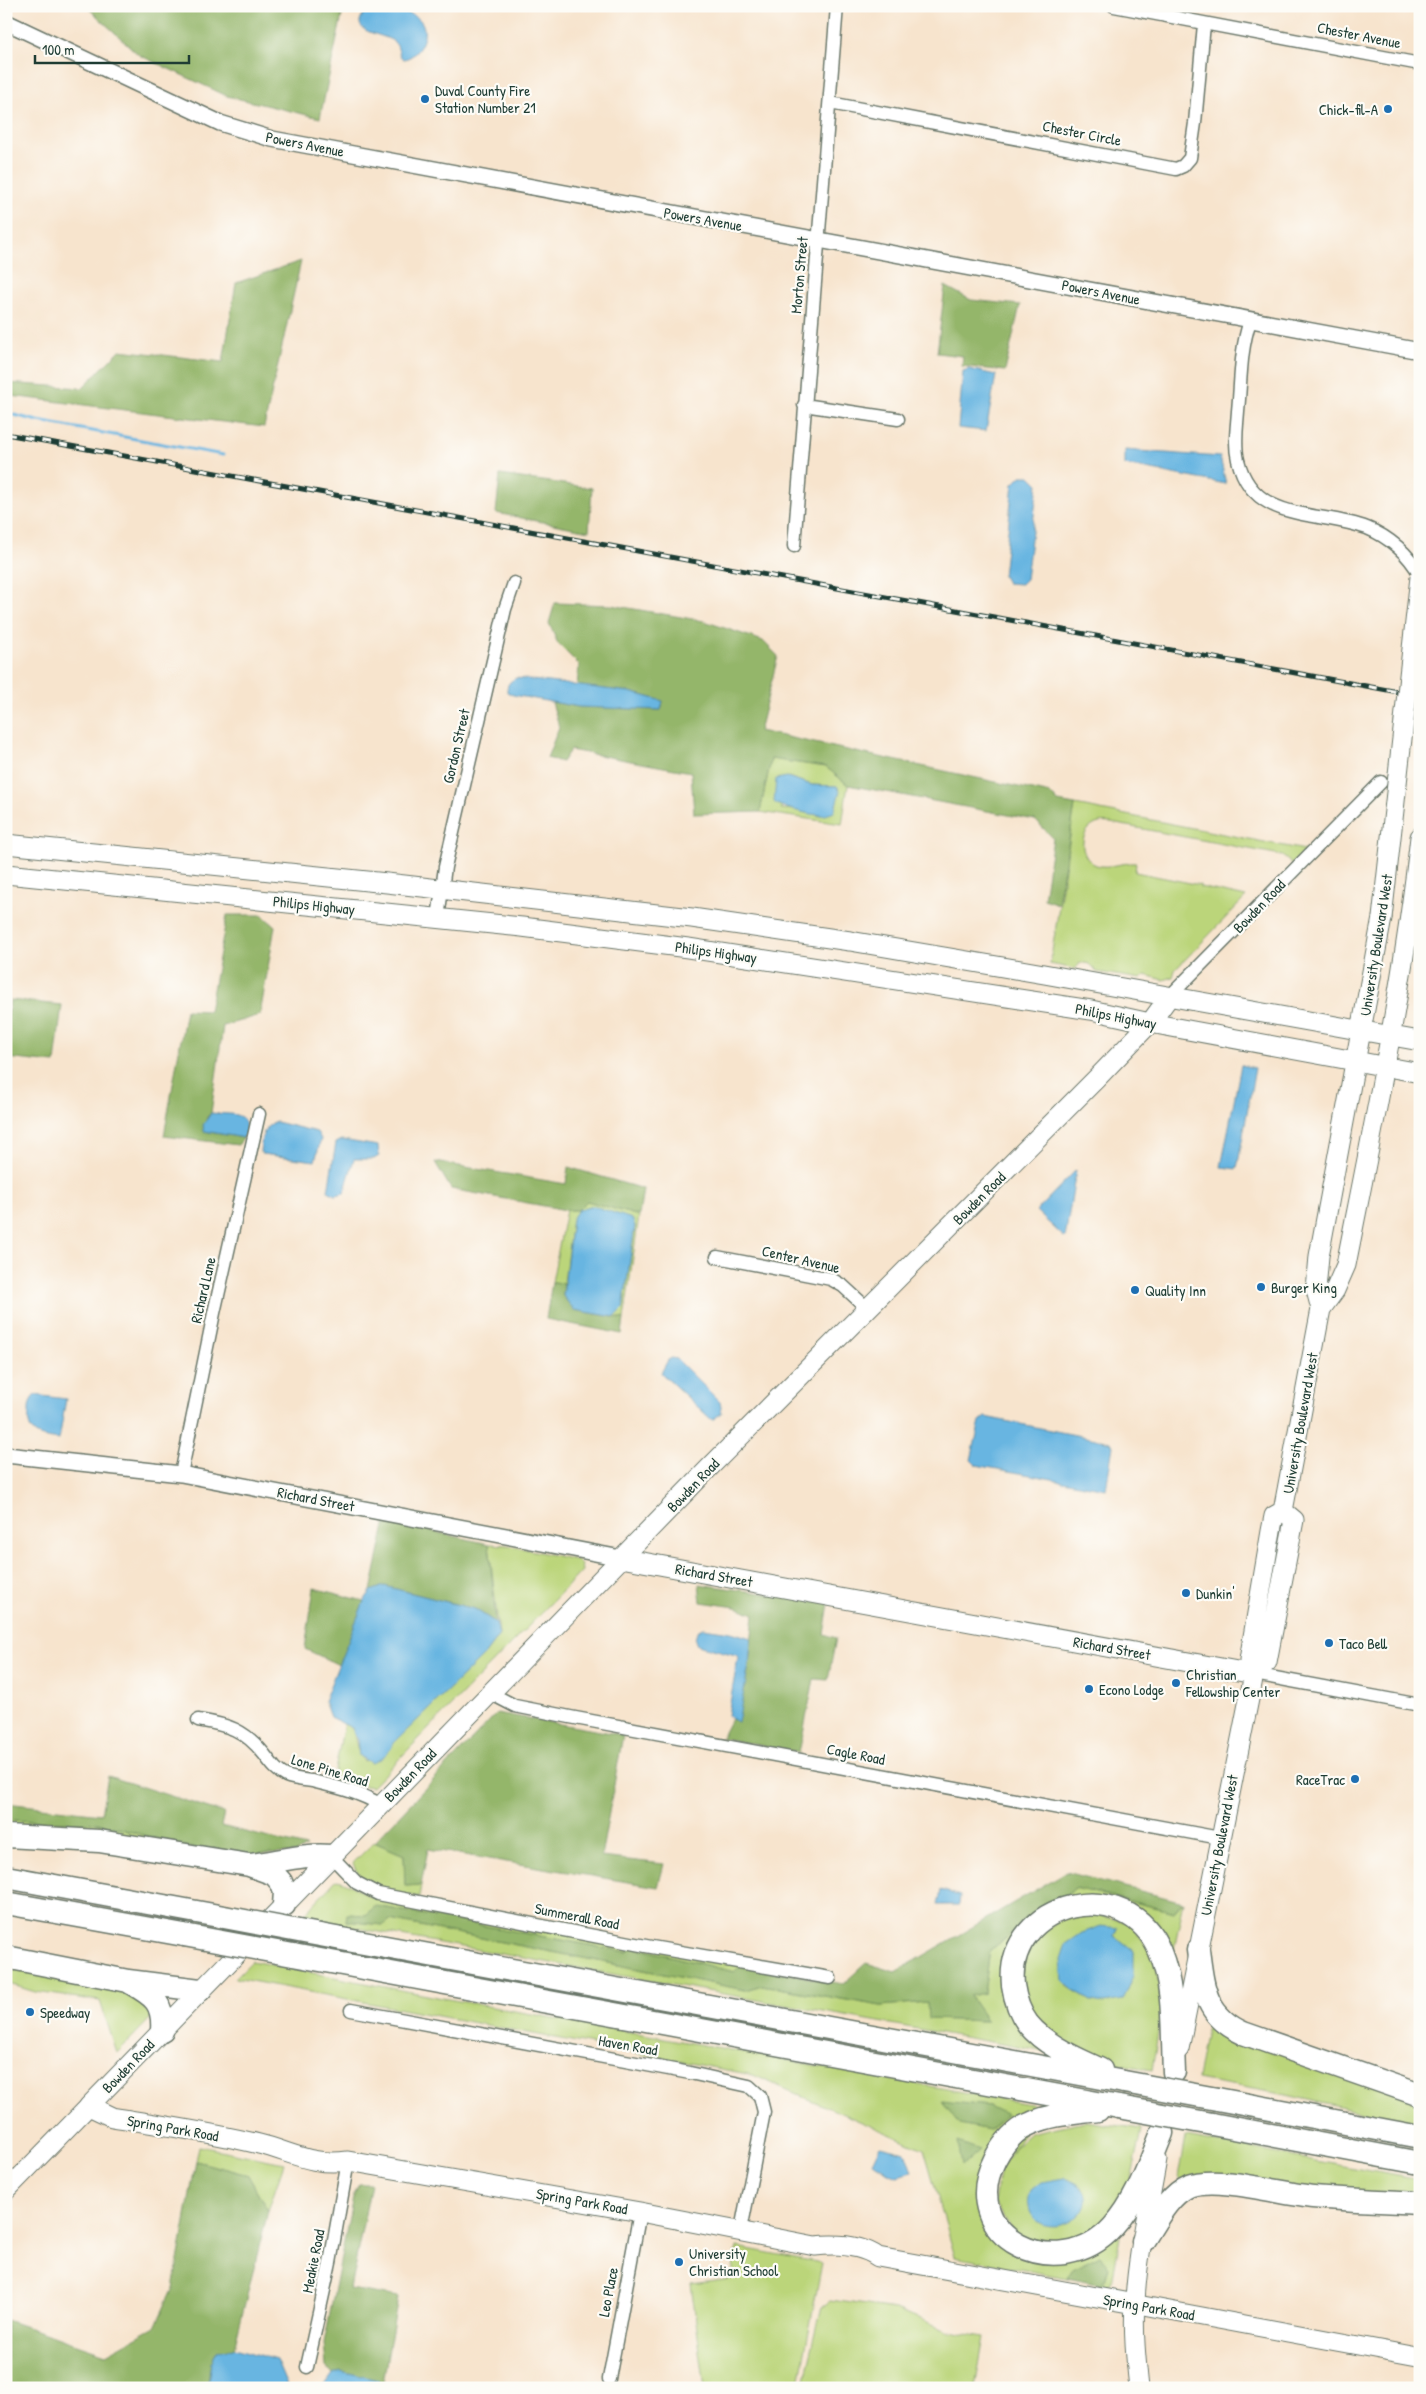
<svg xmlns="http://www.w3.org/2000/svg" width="1426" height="2394" font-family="'Patrick Hand',sans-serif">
<rect width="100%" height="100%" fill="#fdfcf7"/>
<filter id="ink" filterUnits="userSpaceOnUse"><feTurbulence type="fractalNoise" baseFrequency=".02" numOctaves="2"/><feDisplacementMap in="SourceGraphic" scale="10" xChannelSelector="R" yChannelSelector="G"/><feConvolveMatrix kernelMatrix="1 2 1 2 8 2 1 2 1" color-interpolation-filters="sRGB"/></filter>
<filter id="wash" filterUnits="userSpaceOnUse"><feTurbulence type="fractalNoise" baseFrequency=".0096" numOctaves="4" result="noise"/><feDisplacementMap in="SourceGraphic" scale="20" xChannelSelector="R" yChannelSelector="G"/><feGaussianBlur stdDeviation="1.12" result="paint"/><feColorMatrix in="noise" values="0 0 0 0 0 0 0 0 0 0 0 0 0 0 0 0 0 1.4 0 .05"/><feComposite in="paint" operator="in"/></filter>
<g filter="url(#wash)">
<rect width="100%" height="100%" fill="#f7e4cd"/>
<path fill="#bbd57a" stroke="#6d8957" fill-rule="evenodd" d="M771 759 826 767 848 785 842 824 760 812ZM788 777 812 785 837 786 820 816 801 810 781 809Z
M1075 805 1305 850 1292 864 1281 855 1111 823C1108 823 1102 822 1099 823 1079 828 1077 857 1096 865 1109 869 1122 862 1136 863L1135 872 1200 885V887L1246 897 1175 970 1173 977 1164 980 1145 975 1141 979 1097 972 1089 964 1081 962 1075 969 1050 964Z
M587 1201 639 1216 624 1319 615 1317 623 1309 635 1226 632 1219H572L564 1283 552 1282 566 1210H578Z
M489 1544 507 1545 576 1560 581 1565 582 1571 372 1787 333 1781 344 1724 352 1728C356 1738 356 1753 364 1761L391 1749 393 1743 484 1655 499 1635Z
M6 1820 98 1823 223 1856 6 1831Z
M374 1842 404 1855 405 1886 421 1885 419 1897C395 1893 362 1891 353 1863Z
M336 1880C346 1880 362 1894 375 1898L741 1965 734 1972 634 1947 627 1952 376 1906 365 1915 348 1914 346 1921 383 1925 390 1920 745 1990 762 1985 881 2006 927 2002 929 2019 986 2021 969 1995 984 1993 990 1950 1026 1924 1011 1956 1046 2052 301 1918Z
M1075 1888 1175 1912 1184 1902 1171 1964 1144 1918 1051 1906Z
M1078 1910 1130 1923 1155 1958 1162 2009 1152 2070 1091 2059 1033 2020 1020 1975 1036 1934ZM1118 1928 1115 1936 1133 1951 1130 1983 1123 1994 1091 2001 1066 1985Z
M252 1961 437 1997 1052 2108 1035 2115 980 2201 1030 2257 1116 2235 1120 2237 1113 2278 1110 2283 1103 2285 1109 2268 1072 2269 1067 2278 955 2257 924 2149 753 2075 235 1978ZM943 2102 989 2106 1007 2116 989 2130 960 2124Z
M6 1967 91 1983 148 1997 151 2018 117 2053 100 2001 35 1992 6 1983Z
M1208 2017 1420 2098V2125L1281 2094 1197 2079Z
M1085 2121 1142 2129C1136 2162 1130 2194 1108 2221 1100 2231 1084 2239 1074 2246L1016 2237 994 2201 1002 2159 1030 2133ZM1076 2183 1083 2189 1080 2215 1034 2218 1028 2205Z
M1186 2137 1420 2180V2200L1184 2184 1179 2178Z
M199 2146 284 2163 268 2211 248 2175 196 2161Z
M737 2247 822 2263 798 2388H705L691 2284 731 2279Z
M830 2300 896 2309 949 2331 984 2337 975 2388H805L804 2384 822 2306Z"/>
<path fill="#94b66a" stroke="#5a7a4f" d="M86 6H344L320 118 227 96 139 55Z
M301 261 264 427 11 396 6 390V383L82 388 120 350 223 362 236 283Z
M945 286 971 300 1020 305 1005 371 962 366 963 356 937 353Z
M500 475 592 488 589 531 496 513Z
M555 603 611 605 704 621 763 641 778 656 759 731 1051 794 1058 802 1075 805 1058 904 1044 899 1053 838 1035 820 848 785 826 767 771 759 760 812 694 814 691 772 570 750 562 762 547 758 559 727 552 702 579 707 661 710 663 701 630 692 577 686 579 665 558 644 549 623Z
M227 915H262L275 926 260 1015 223 1026 211 1113 207 1117 204 1131 244 1138 238 1145 164 1136 186 1010 209 1011Z
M10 1000 62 1005 55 1063 6 1058V1030Z
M435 1162 566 1184 568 1167 643 1189 639 1216 587 1201 578 1210H566L451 1189Z
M552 1282 564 1283 563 1296 574 1310 624 1319 622 1334 546 1319Z
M386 1521 489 1544 496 1623 475 1609 384 1586 371 1591Z
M699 1584 829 1603 824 1634 836 1638 828 1680 814 1679 799 1753 721 1738 731 1719 737 1721 749 1665 754 1614 736 1607 701 1602Z
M314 1588 364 1601 339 1665 305 1649Z
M497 1713 623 1735 601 1857 664 1864 658 1887 428 1849 421 1885 405 1886 404 1855 374 1842Z
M108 1776 224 1813 221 1826 306 1847 296 1853 223 1856 98 1823 6 1820V1803L101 1814Z
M1066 1872 1183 1902 1175 1912 1075 1888 990 1950 984 1993 969 1996 987 2021 928 2019 927 2002 881 2006 762 1985 745 1990 390 1920 384 1925 346 1921 347 1914 365 1915 376 1906 627 1952 634 1947 734 1972 741 1965 843 1984 866 1963 896 1972Z
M942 2101 989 2106 1007 2115 989 2130 959 2124Z
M958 2142 980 2150 962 2166Z
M196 2161 248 2175 268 2211 234 2348 217 2351 211 2363 207 2388H6V2320L106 2354 155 2327 173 2288Z
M359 2184H371L350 2289 398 2297 382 2388 377 2380 341 2371 333 2374 326 2366 324 2343 353 2197Z
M1100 2255 1109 2268 1103 2285 1067 2278 1072 2269Z"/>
<path fill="#68b5e1" stroke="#44798a" d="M381 6C394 9 409 11 419 19 432 31 419 58 403 59 397 54 400 47 394 42 383 32 341 34 370 7Z
M969 369 996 375 986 431 958 428 963 371Z
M1125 450 1220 457 1226 484 1125 465Z
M1021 476H1030L1038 484 1026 579 1021 584 1007 583 1003 576 1013 484Z
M516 678 630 692 663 701 661 710 579 707 513 695 507 692C507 684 509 682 516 678Z
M787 777 812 785 837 786 840 791 834 812C829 814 824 816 819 815 808 814 781 808 774 802L776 779Z
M1241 1065 1255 1068 1237 1169 1221 1167Z
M211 1113C232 1115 252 1110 244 1138L204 1131 203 1125Z
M276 1122 317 1132 321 1139 315 1161 262 1154 260 1151C262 1139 262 1126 276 1122Z
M342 1140 378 1146 379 1156 374 1159H354L344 1193 336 1195 328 1191 336 1143Z
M1076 1170 1065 1238 1036 1211Z
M594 1206 632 1219 635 1226 623 1309 615 1317 574 1310 563 1296 572 1219 578 1210Z
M672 1358 677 1359 720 1402 722 1413 712 1420 661 1373 668 1360Z
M35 1395 66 1399 59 1440C41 1437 26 1437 29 1413 29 1405 29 1401 35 1395Z
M985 1417 1111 1442 1113 1446 1106 1489 976 1465 971 1460 980 1421Z
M384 1586 475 1609 496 1623 499 1635 484 1655 394 1743C390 1752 381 1760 371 1763L359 1756 357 1740 352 1728 330 1717 324 1701 364 1601 371 1591Z
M703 1628 731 1632 751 1638 749 1665 738 1722 731 1719 728 1715 738 1657 736 1655 697 1645 695 1640 697 1631Z
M941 1890 960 1896 959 1905H938Z
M1101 1926 1118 1928 1115 1936 1133 1950V1976L1122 2000 1104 2003 1091 2001 1075 1991 1063 1981 1061 1959 1066 1944 1082 1933Z
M880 2146 905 2152 912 2172 897 2176 872 2163Z
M1064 2178C1069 2180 1077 2182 1081 2187 1103 2211 1050 2243 1032 2215 1027 2207 1028 2199 1031 2190L1041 2182Z
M234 2348 276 2360 288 2388H207L211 2363 217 2351Z
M341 2371 378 2380 381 2388H323L333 2374Z"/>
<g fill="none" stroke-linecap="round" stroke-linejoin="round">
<path stroke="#68b5e1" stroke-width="3" d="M6 413 38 421 223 455"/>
</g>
</g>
<g filter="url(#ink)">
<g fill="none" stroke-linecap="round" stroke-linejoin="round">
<defs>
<path id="minor" d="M1114 6 1420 64
M830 103 1176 169 1183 166 1190 158 1195 123 1204 24
M1250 321C1240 350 1241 381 1238 411 1237 427 1234 444 1238 460 1253 524 1320 510 1367 528 1389 537 1409 554 1420 575
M804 405 898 419
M794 546 837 6
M438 918 445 867 505 609 514 583
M1169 997 1381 782
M717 1257 831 1279 843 1286 868 1309
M181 1474 214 1313 259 1114
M1254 1674 1420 1705
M490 1693 515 1706 570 1717 1220 1838
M198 1720C228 1725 244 1729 264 1754 271 1763 276 1771 286 1776 293 1779 304 1780 312 1781 337 1787 359 1792 381 1805
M331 1856 357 1883 378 1894 646 1946 830 1978
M351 2010 690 2073 749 2086 760 2096 764 2112 741 2230
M307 2367 330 2263 348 2161
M609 2379 640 2212"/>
<path id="tertiary" d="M6 22 220 123 272 139 1420 351
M6 1455 181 1474 621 1558"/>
<path id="secondary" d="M6 2191 89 2106
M1135 2304 1420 2357"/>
<path id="primary" d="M6 844 387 883 692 918 850 941 1044 974 1420 1041
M6 874 522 927 688 948 1091 1010 1150 1023 1420 1073
M1321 1309 1335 1290 1346 1265C1374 1123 1404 982 1420 837
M621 1558 1254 1674
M1254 1674 1267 1662 1294 1520 1283 1511
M1179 2049 1254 1674 1249 1660 1271 1531 1274 1516 1283 1511 1317 1330 1321 1309 1316 1290 1319 1256 1382 918
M1135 2304 878 2257C861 2245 835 2244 815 2246L640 2212 348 2161C311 2166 292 2152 259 2144 211 2132 160 2125 112 2117L89 2106 709 1468 1098 1077 1150 1023 1169 997
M1139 2388C1136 2360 1133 2332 1135 2303 1137 2255 1149 2207 1157 2159"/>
<path id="motorway" d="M6 1836 99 1841 249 1865 274 1874 281 1882 285 1892 284 1905
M251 1865C277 1862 305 1853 331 1856
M6 1877 224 1917
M6 1903 184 1935
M320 1935 1124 2082
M1198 1950C1203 1988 1205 2016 1243 2033L1420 2095
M293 1955 1119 2107
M6 1957 128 1981 200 1990
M131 1983C154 1996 164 2003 162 2031
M1101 2070C1076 2058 1046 2046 1028 2024 1019 2012 1015 1999 1013 1985 1005 1900 1129 1872 1160 1952 1175 1988 1172 2033 1174 2072
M1217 2099 1420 2137
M1098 2110C1077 2113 1052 2114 1032 2123 1015 2129 1003 2144 995 2159 955 2238 1059 2287 1113 2227 1136 2202 1149 2165 1162 2133
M1212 2124 1420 2163
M1143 2241C1155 2223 1168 2195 1189 2186 1216 2175 1282 2194 1313 2197 1349 2200 1384 2201 1420 2203"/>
</defs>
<use href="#minor" stroke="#6b776a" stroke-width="15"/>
<use href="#tertiary" stroke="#6b776a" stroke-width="18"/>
<use href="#secondary" stroke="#6b776a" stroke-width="20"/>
<use href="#primary" stroke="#6b776a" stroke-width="21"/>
<use href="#motorway" stroke="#6b776a" stroke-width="25"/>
<use href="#minor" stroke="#fff" stroke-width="12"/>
<use href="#tertiary" stroke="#fff" stroke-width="15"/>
<use href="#secondary" stroke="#fff" stroke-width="18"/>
<use href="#primary" stroke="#fff" stroke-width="19"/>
<use href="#motorway" stroke="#fff" stroke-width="22"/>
<defs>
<path id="rail" d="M6 434 1420 696"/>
</defs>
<use href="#rail" stroke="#1f3d34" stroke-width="5"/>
<use href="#rail" stroke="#fdfcf7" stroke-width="3" stroke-dasharray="9" stroke-linecap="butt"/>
<defs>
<path id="primary-bridge" d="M1382 918 1420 577"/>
<path id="motorway-bridge" d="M224 1917 320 1935
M184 1935 293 1955
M1124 2082 1217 2099
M1119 2107 1212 2124"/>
</defs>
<use href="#primary-bridge" stroke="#6b776a" stroke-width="21" stroke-linecap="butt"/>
<use href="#motorway-bridge" stroke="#6b776a" stroke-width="25" stroke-linecap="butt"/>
<use href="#primary-bridge" stroke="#fff" stroke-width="19"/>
<use href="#motorway-bridge" stroke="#fff" stroke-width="22"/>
</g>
</g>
<g fill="#1f6fb2" stroke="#fdfcf7" stroke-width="2">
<circle cx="425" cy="99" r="5"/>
<circle cx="1388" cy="109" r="5"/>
<circle cx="1261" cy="1287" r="5"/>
<circle cx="1135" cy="1290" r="5"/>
<circle cx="1186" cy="1593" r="5"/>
<circle cx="1329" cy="1643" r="5"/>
<circle cx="1176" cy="1683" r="5"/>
<circle cx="1089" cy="1689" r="5"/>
<circle cx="1355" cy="1779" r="5"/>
<circle cx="30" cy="2012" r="5"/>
<circle cx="679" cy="2262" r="5"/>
</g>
<g text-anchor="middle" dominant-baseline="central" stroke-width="4.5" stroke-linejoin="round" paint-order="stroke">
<g font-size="15" fill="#1f3d34" stroke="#fdfcf7">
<text transform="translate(1359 35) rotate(11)">Chester Avenue</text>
<text transform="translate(1082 133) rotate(11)">Chester Circle</text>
<text transform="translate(305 144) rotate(11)">Powers Avenue</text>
<text transform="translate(703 219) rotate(10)">Powers Avenue</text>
<text transform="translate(799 275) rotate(-85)">Morton Street</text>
<text transform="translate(1101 292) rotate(11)">Powers Avenue</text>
<text transform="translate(456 746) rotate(-77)">Gordon Street</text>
<text transform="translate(314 905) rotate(6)">Philips Highway</text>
<text transform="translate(1259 906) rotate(-46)">Bowden Road</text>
<text transform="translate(1376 945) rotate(-81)">University Boulevard West</text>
<text transform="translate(716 952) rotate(8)">Philips Highway</text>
<text transform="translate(1116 1016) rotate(11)">Philips Highway</text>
<text transform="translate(979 1198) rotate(-45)">Bowden Road</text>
<text transform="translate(801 1259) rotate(13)">Center Avenue</text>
<text transform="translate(203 1290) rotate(-77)">Richard Lane</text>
<text transform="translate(1300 1423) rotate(-80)">University Boulevard West</text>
<text transform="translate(693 1485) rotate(-46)">Bowden Road</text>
<text transform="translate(316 1499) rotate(11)">Richard Street</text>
<text transform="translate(714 1575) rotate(10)">Richard Street</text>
<text transform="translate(1112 1648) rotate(10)">Richard Street</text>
<text transform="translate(856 1754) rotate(11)">Cagle Road</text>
<text transform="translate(330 1770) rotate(17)">Lone Pine Road</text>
<text transform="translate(410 1775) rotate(-46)">Bowden Road</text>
<text transform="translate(1219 1845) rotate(-79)">University Boulevard West</text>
<text transform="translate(577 1916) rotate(11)">Summerall Road</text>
<text transform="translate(628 2045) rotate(10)">Haven Road</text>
<text transform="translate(128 2066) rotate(-46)">Bowden Road</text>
<text transform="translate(173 2128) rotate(10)">Spring Park Road</text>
<text transform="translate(582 2201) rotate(10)">Spring Park Road</text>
<text transform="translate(313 2261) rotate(-79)">Meakie Road</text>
<text transform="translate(608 2292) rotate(-79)">Leo Place</text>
<text transform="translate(1149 2307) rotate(10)">Spring Park Road</text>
</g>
<g font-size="15" fill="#1f3d34" stroke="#fdfcf7" text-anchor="start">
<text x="435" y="90">Duval County Fire<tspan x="435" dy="17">Station Number 21</tspan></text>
<text x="1378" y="109" text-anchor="end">Chick-fil-A</text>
<text x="1271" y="1287">Burger King</text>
<text x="1145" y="1290">Quality Inn</text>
<text x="1196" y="1593">Dunkin'</text>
<text x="1339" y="1643">Taco Bell</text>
<text x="1186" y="1674">Christian<tspan x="1186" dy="17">Fellowship Center</tspan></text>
<text x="1099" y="1689">Econo Lodge</text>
<text x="1345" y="1779" text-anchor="end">RaceTrac</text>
<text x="40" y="2012">Speedway</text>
<text x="689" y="2253">University<tspan x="689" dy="17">Christian School</tspan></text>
</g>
</g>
<rect width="1426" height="2394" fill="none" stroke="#fdfcf7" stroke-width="25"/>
<path d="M35 55v8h154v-8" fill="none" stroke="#1f3d34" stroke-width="2.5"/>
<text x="42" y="55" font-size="15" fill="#1f3d34" stroke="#fdfcf7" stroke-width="4" paint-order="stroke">100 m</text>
</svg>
